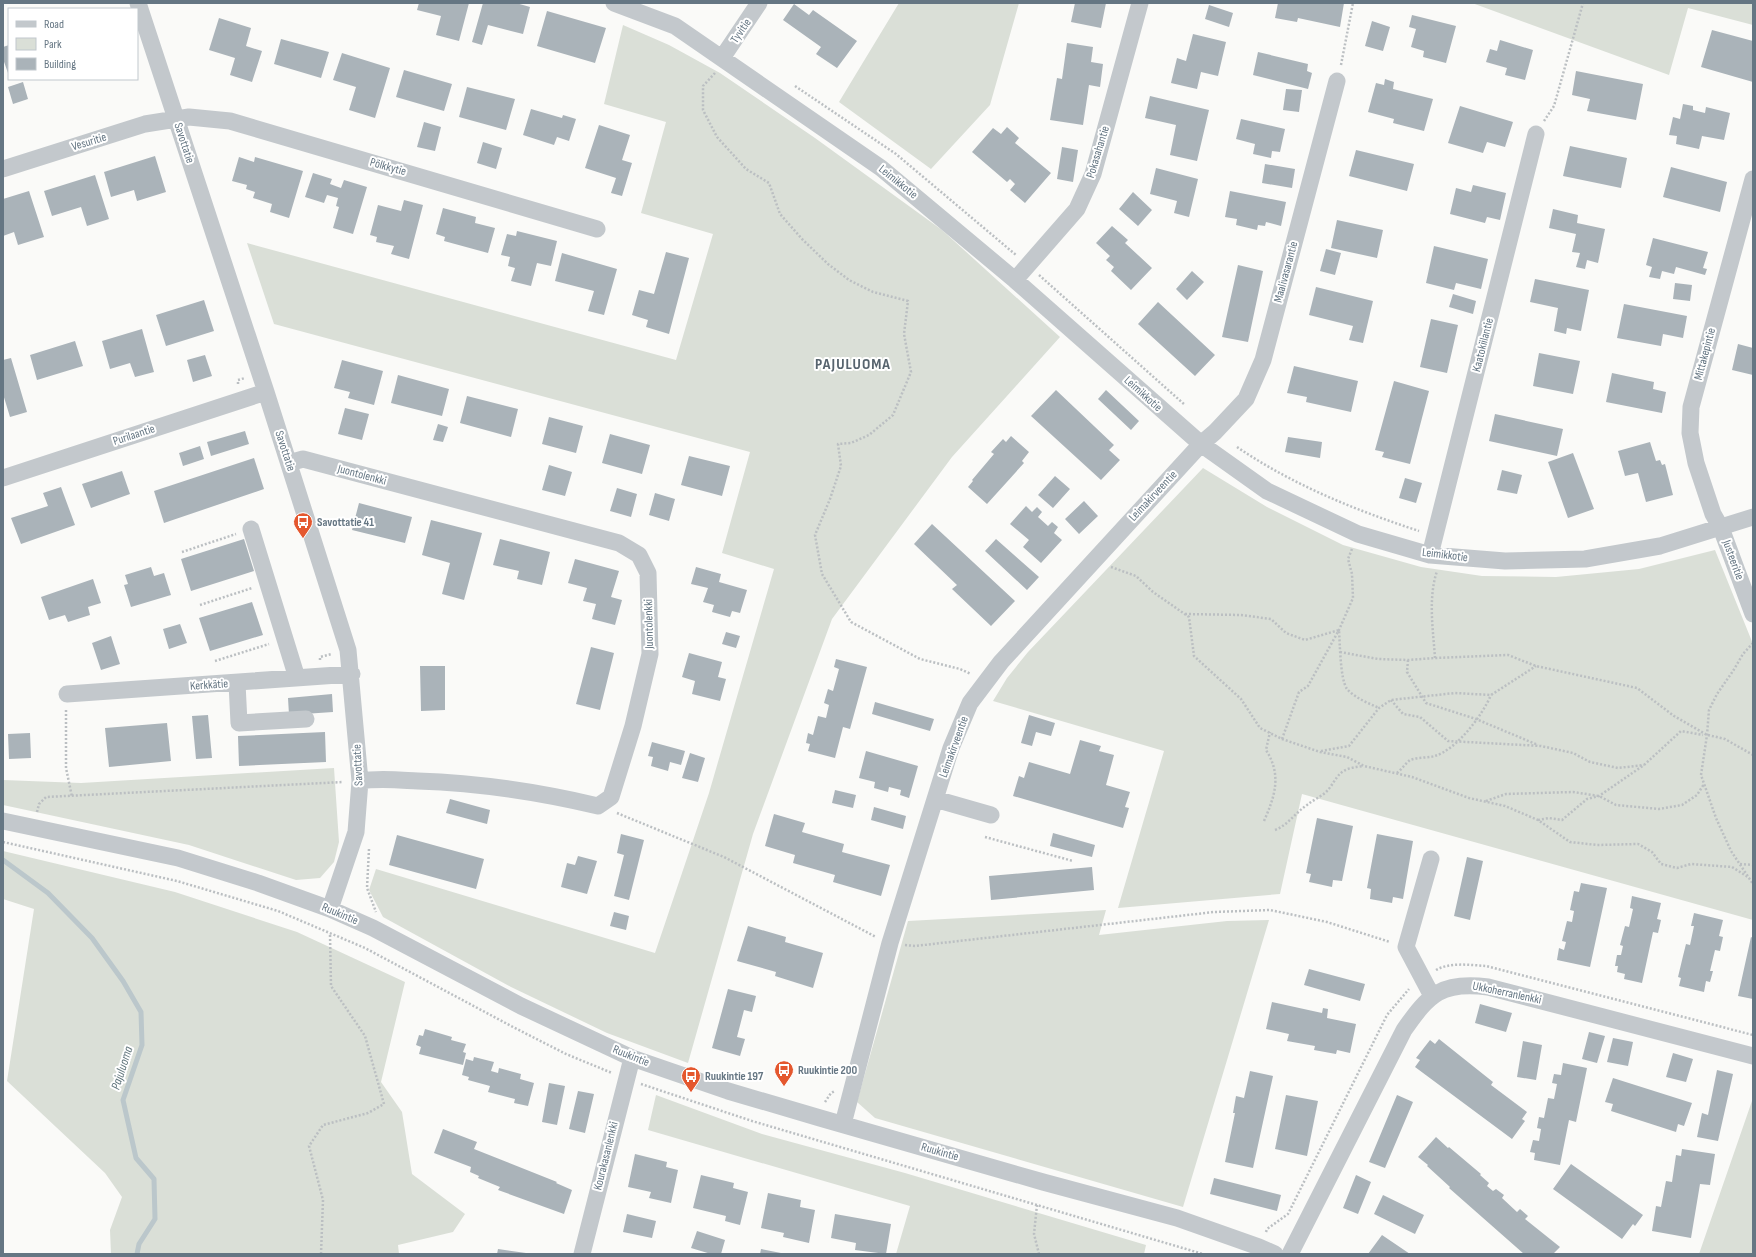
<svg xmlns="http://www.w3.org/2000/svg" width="1756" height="1257" font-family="'Sofia Sans Condensed',sans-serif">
<rect width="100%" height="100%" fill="#fafaf8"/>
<path fill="#dadfd7" d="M899 3H1019L990 105 931 169 839 102Z
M1472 3H1753V25L1688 8 1669 75Z
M623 25 669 45 720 73 815 138 942 230 1060 337 952 457 832 619 753 834 688 1063 607 1033 511 987 383 917 369 890 376 869 655 953 709 793 774 569 722 553 750 452 274 324 247 243 676 360 713 234 641 213 666 122 604 104Z
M1203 468 1267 507 1343 545 1421 567 1482 576 1556 577 1639 569 1715 550 1753 644V920L1302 794 1280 894 1118 908 1164 751 993 701 1007 678 1028 652Z
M334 768 339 842 334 862 320 878 296 880 189 845 3 805V780L81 783Z
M3 851 175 892 297 932 405 982 381 1082 402 1112 412 1174 465 1214 453 1232 398 1245 399 1254H111L110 1230 122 1197 105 1173 7 1081 34 909 3 899Z
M1106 910 1099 935 1227 921 1269 920 1183 1207 875 1118 857 1102 908 921Z
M656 1095 762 1134 905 1173 1146 1245 1144 1254H896L910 1206 648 1130Z
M1753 1098V1254H1699Z"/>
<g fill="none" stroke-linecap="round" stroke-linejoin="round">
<path stroke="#bbc7cb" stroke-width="5" d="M3 860 48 893 92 938 123 981 141 1012 142 1045 123 1100 136 1158 154 1179 155 1219 139 1244 137 1254"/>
</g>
<path fill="#aab3b9" d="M419 3H469L459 41 436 35 441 16 417 10Z
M483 3H516L530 7 523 34 488 25 482 45 472 42Z
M1075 3H1106L1101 28 1071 22Z
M1278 3H1344L1340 27 1298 18 1297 22 1275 18Z
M794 4 809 15 813 10 857 41 837 68 816 54 821 47 783 20Z
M1209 5 1233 13 1229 27 1205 19Z
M547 11 606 28 595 63 537 46Z
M1412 15 1456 26 1446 63 1423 57 1424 51 1411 47 1416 29 1409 27Z
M219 18 251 28 246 46 262 51 252 82 230 75 235 58 209 50Z
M1372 21 1390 27 1383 51 1365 46Z
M1712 30 1753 41V82L1701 67Z
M1193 34 1226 42 1218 76 1201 72 1197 89 1171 83 1177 58 1186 61Z
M281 39 329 52 321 78 274 64Z
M1500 40 1533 50 1525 80 1505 75 1507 68 1486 62 1490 49 1497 51Z
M1067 43 1093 47 1091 62 1103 64 1100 87 1089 85 1083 125 1050 120 1057 78 1062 79Z
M9 45V73H8L3 59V47Z
M1258 52 1308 64 1307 71 1312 73 1308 89 1253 75Z
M342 53 390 68 375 118 349 110 356 87 333 80Z
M404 70 452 84 444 111 396 97Z
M1576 71 1643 84 1636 120 1587 111 1590 99 1572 95Z
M1385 79 1394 82 1393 89 1433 99 1424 131 1393 123 1394 119 1368 112 1376 83 1384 85Z
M23 82 28 99 13 104 8 87Z
M467 87 515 99 506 130 459 117Z
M1286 89 1302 90 1299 112 1283 110Z
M1150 96 1209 110 1197 161 1170 155 1176 125 1145 118Z
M1683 104 1693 106V110L1705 113 1706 107 1730 113 1724 140 1702 136 1699 149 1676 144 1677 136 1669 135 1673 117 1680 119Z
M1460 106 1513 122 1505 147 1487 142 1483 153 1448 143Z
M531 109 562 118 563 115 576 119 569 141 557 137 554 145 523 135Z
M1241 119 1285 129 1280 152 1272 151 1271 158 1253 154 1255 144 1236 139Z
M424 122 441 127 435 151 417 147Z
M599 125 630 135 622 160 632 163 622 196 611 193 616 178 585 168Z
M1007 127 1019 138 1015 143 1051 173 1025 203 1010 190 1015 184 1010 179 1007 182 972 152 993 128 1001 134Z
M483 142 502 148 496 169 477 163Z
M1570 146 1627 158 1621 188 1563 176Z
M1062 147 1078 150 1073 182 1057 179Z
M1356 150 1414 164 1407 191 1349 176Z
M155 156 166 192 137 201 134 190 111 197 104 172Z
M239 157 254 162 255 157 303 171 289 218 270 212 272 204 253 198 255 192 246 189 247 185 232 181Z
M1265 164 1295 169 1292 188 1262 183Z
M1671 167 1727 182 1720 212 1663 197Z
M1156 168 1198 179 1189 217 1174 213 1177 201 1150 194Z
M313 173 332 179 330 184 341 188 344 180 367 187 353 234 333 228 339 207 336 206 338 198 327 195 324 203 305 197Z
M95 175 109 219 87 226 81 207 52 216 44 191Z
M1473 185 1506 193 1500 220 1487 217 1485 223 1450 214 1456 188 1471 192Z
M29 191 44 237 18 245 14 232 3 236V199Z
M1230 191 1286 202 1281 226 1266 222 1265 226 1258 225 1257 230 1236 225 1237 219 1225 217Z
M1133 192 1152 210 1138 226 1119 209Z
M404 200 423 205 409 259 391 254 394 246 376 242 377 237 370 235 378 205 401 211Z
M443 208 476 217 475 223 495 228 488 253 444 241 445 237 436 234Z
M1553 209 1578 215 1577 223 1605 229 1598 263 1587 260 1585 269 1576 267 1580 253 1572 252 1576 234 1549 228Z
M1337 220 1383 230 1377 258 1331 248Z
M1112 226 1128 240 1125 243 1152 268 1131 290 1111 271 1114 267 1106 260 1110 256 1096 243Z
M517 231 557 241 551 266 537 263 531 286 511 281 515 268 508 266 510 257 501 255 507 234 516 236Z
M1653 238 1708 252 1703 268 1707 269 1705 275 1676 267 1674 274 1662 271 1660 279 1649 277 1652 267 1646 265Z
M1434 246 1488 259 1481 289 1456 283 1454 290 1426 283Z
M1326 249 1341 253 1335 275 1320 271Z
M666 252 689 258 669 334 646 327 648 320 632 315 639 290 654 294Z
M562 253 617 269 604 315 588 311 594 291 555 281Z
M1238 265 1263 271 1248 342 1222 337Z
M1192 271 1204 282 1187 300 1176 289Z
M1535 279 1589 290 1581 331 1567 328 1566 334 1554 331 1558 308 1530 302Z
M1675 283 1692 285 1690 301 1673 299Z
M1316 287 1373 301 1363 343 1349 340 1353 326 1309 315Z
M1453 294 1476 301 1473 314 1449 307Z
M204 300 214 331 166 346 156 315Z
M1158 302 1215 355 1195 376 1138 324Z
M1624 304 1687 316 1683 338 1663 334 1661 346 1617 338Z
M1431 319 1458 325 1447 373 1420 367Z
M142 329 154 372 135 377 130 363 110 369 102 341Z
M75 341 83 366 37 380 30 355Z
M1738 344 1753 348V375L1732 370Z
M1539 353 1580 361 1573 394 1533 386Z
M205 355 212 376 193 382 187 360Z
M11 358 27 412 10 417 3 394V360Z
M342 360 383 371 374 405 348 398 350 392 334 388Z
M1294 366 1358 381 1351 412 1306 402 1307 397 1287 393Z
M1612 373 1654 382 1653 389 1666 392 1662 413 1606 402Z
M398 375 449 389 442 416 391 403Z
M1394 381 1429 391 1410 464 1382 457 1384 452 1375 450Z
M1056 390 1114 445 1109 450 1120 460 1101 480 1031 416Z
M1106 390 1139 421 1131 430 1098 399Z
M467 396 518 409 511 437 460 423Z
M345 408 369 414 362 440 338 434Z
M1495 414 1563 429 1557 456 1489 441Z
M549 417 583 426 576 453 542 444Z
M438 424 448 427 443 442 433 440Z
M245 431 249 444 211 456 207 442Z
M610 434 650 445 642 474 602 463Z
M1011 436 1029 452 1022 461 1024 463 987 504 968 487 973 481 972 480 994 454 991 452 1003 439 1006 442Z
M1288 437 1322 442 1320 458 1285 452Z
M1650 442 1656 461 1660 460 1662 465 1665 464 1673 495 1646 502 1638 473 1625 476 1618 451Z
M200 446 204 459 183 466 179 453Z
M1573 453 1594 509 1568 518 1548 462Z
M689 456 730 466 722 496 681 485Z
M254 458 264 489 164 523 154 491Z
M549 465 572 472 565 496 542 490Z
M1502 470 1522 475 1517 494 1497 490Z
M122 471 130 494 91 508 82 484Z
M1055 476 1070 489 1053 508 1038 495Z
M1405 478 1422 483 1416 503 1399 498Z
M61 487 75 525 21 544 11 518 48 506 43 493Z
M617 488 637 494 631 517 610 511Z
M655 493 675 499 669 521 649 515Z
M1084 501 1098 516 1079 534 1065 519Z
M359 503 412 517 405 543 352 530Z
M1026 506 1032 512 1037 507 1042 512 1038 517 1048 526 1052 522 1058 527 1054 533 1062 540 1041 563 1023 547 1029 540 1010 524Z
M431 520 482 533 464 600 442 594 450 563 422 555Z
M932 524 1015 601 991 626 952 589 957 585 914 544Z
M244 539 254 571 191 591 181 559Z
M500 539 550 552 542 585 517 579 519 571 493 565Z
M996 539 1039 577 1027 590 985 551Z
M575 559 619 571 611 597 622 600 615 625 592 619 596 604 583 601 587 588 568 583Z
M151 567 154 576 164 573 171 595 131 607 124 585 128 584 125 575Z
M696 567 721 574 719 582 747 590 740 613 732 611 730 617 712 612 714 605 703 602 708 588 691 584Z
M93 579 101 603 88 607 90 615 68 622 65 615 49 620 41 597Z
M252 602 263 635 210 651 199 618Z
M180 624 187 643 169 649 163 629Z
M726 632 740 636 736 648 722 644Z
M111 636 120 664 101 670 92 643Z
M591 647 614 653 600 710 576 704Z
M689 653 722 662 718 677 726 679 720 701 692 694 695 681 682 677Z
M836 659 867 667 850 729 843 727 835 758 808 751 810 744 806 743 808 733 813 735 818 716 826 718 829 705 824 703 828 689 833 691 839 669 834 667Z
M420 666H445V710L421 711Z
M332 694 333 712 289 715 288 698Z
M875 702 934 719 930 731 872 714Z
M208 715 212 758 196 759 192 716Z
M1029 715 1055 723 1051 736 1036 732 1032 746 1021 743Z
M167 723 171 761 109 767 105 728Z
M325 732 326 762 239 766 238 736Z
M30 733 31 758 9 759 8 734Z
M1080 740 1101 746 1099 751 1114 755 1106 785 1130 792 1125 807 1129 808 1123 828 1013 796 1019 776 1024 778 1029 762 1070 774Z
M652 742 685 751 681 765 670 762 668 771 651 766 653 757 648 756Z
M866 751 918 766 909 798 900 795 901 790 889 787 888 792 874 788 875 782 859 778Z
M690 753 705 758 698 782 682 778Z
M835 790 856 795 853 808 832 803Z
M450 799 490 810 487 824 446 813Z
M874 807 906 816 903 829 871 820Z
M774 814 805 823 802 832 844 844 842 852 890 865 881 896 833 882 835 875 793 863 795 855 765 846Z
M1317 818 1353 826 1342 881 1333 880 1332 887 1309 882 1311 874 1306 873Z
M1053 833 1095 845 1092 857 1050 846Z
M621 834 644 840 629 900 614 896 624 855 617 853Z
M1377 834 1413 841 1403 899 1393 897 1392 903 1370 899 1371 889 1367 888Z
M397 835 484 859 476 889 389 865Z
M578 856 597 861 587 894 561 887 567 863 575 865Z
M1467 857 1483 861 1470 920 1454 916Z
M1092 867 1094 890 991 900 989 876Z
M1581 883 1607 888 1590 967 1557 960 1559 948 1564 950 1566 942 1562 941 1567 921 1572 922 1574 911 1570 910 1574 891 1579 892Z
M1632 896 1661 903 1657 919 1661 920 1658 933 1653 932 1642 983 1624 979 1625 974 1617 972 1618 966H1615L1617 955H1621L1623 946 1620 945 1625 926 1629 927 1633 909 1630 908Z
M614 912 629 916 626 930 610 926Z
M1694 913 1723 920 1719 936 1723 937 1720 951 1715 950 1710 971H1713L1710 982 1706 981 1704 992 1679 986 1681 978 1678 977 1683 956 1686 944 1690 945 1694 926H1691Z
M748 926 786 937 785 942 823 953 813 988 775 976 776 972 737 961Z
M1751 937 1753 938V999L1738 996Z
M1309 969 1365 984 1360 1001 1304 985Z
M728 989 756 996 752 1012 744 1010 737 1037 745 1039 740 1056 712 1048Z
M1272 1002 1322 1013 1323 1008 1328 1009 1327 1018 1356 1024 1350 1053 1337 1050 1336 1054 1314 1050 1315 1046 1287 1041 1289 1034 1266 1029Z
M1480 1004 1512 1013 1506 1032 1475 1023Z
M425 1029 452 1037 451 1040 466 1044 463 1052 466 1053 463 1065 419 1054 421 1047 416 1045 419 1035 423 1036Z
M1589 1032 1605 1036 1597 1063 1582 1059Z
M1613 1038 1633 1042 1628 1066 1607 1062Z
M1439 1039 1493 1082 1491 1085 1527 1112 1522 1119 1525 1121 1512 1139 1415 1067 1420 1060 1416 1058 1430 1040 1435 1044Z
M1523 1041 1542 1045 1536 1080 1517 1077Z
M1673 1053 1693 1059 1686 1082 1666 1077Z
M474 1057 494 1062 491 1071 498 1073 499 1068 521 1074 520 1079 534 1083 528 1106 514 1103 515 1099 488 1092 490 1086 468 1080 469 1077 462 1075 466 1059 473 1061Z
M1563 1063 1587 1068 1576 1122 1569 1120 1560 1165 1534 1160 1535 1153 1530 1152 1533 1140 1539 1141 1541 1129 1537 1128 1539 1117 1544 1118 1548 1098 1554 1099 1557 1084 1552 1083 1554 1074 1561 1075Z
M1717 1070 1733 1074 1718 1141 1697 1137 1702 1113 1708 1115Z
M1250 1071 1273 1076 1253 1168 1225 1162 1235 1113H1233L1236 1096 1244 1098Z
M1613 1078 1692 1103 1684 1126 1678 1124 1676 1132 1611 1111 1613 1104 1605 1102Z
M549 1083 565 1086 557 1125 542 1122Z
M578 1091 594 1094 585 1133 569 1129Z
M1286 1095 1318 1101 1307 1156 1275 1149Z
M1397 1095 1413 1102 1385 1168 1369 1162Z
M443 1129 477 1142 474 1149 557 1182 556 1183 572 1190 564 1214 498 1190 500 1187 478 1178 479 1176 470 1172 471 1167 434 1153Z
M1436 1137 1448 1148 1449 1147 1481 1174 1480 1175 1489 1183 1487 1186 1493 1191 1496 1189 1504 1195 1502 1198 1517 1212 1520 1209 1528 1216 1525 1219 1560 1247 1553 1254H1524L1449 1188 1450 1187 1427 1166 1428 1165 1418 1157Z
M1682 1149 1715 1154 1710 1185 1700 1184 1691 1238 1652 1231 1656 1206 1661 1207 1666 1181 1672 1182 1676 1155 1681 1156Z
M635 1154 667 1162 666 1167 678 1170 671 1203 649 1198 651 1192 628 1187Z
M1571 1164 1643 1215 1635 1226 1633 1224 1622 1239 1553 1189Z
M701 1175 734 1183 733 1188 748 1192 740 1225 725 1221 726 1216 693 1208Z
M1356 1175 1371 1182 1358 1214 1343 1208Z
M1214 1178 1281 1195 1277 1211 1210 1194Z
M768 1193 801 1200 800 1207 815 1210 809 1243 783 1237 784 1233 761 1228Z
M1383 1195 1424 1215 1415 1234 1374 1214Z
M627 1214 656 1221 652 1238 623 1232Z
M835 1214 891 1224 886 1254 855 1250 856 1243 831 1238Z
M697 1231 725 1240 721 1254H711L691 1248Z
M1382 1235 1410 1254H1368Z
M498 1249 526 1253V1254H497Z
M761 1249 781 1253V1254H760Z"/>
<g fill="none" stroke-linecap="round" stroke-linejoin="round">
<path stroke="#bbbfc2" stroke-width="2.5" stroke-dasharray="2 2" stroke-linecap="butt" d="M1341 65 1353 3
M715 73 703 86V110L717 137 746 169 769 183 780 214 802 239 828 264 849 280 873 292 908 301 904 334 911 372 893 415 869 435 851 443 838 444 841 466 830 499 815 535 822 574 851 622 920 659 960 669 971 674
M795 86 896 154 1016 255
M1544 121 1554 106 1583 3
M1039 275 1185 405
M238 384V380L245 378
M1237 447C1293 485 1355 510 1419 531
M182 552 236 534
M1111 567 1136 576 1153 592 1189 617 1194 656 1241 699 1260 728 1282 739 1320 752 1347 757 1364 766 1412 777 1469 798 1505 806 1538 820 1570 842 1597 845 1638 844 1652 852 1661 864 1677 868 1691 864 1732 867 1748 877
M200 605 252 588
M1185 614 1241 615 1271 619 1286 633 1305 640 1339 630C1340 643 1340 679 1347 689 1355 698 1368 703 1379 708
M1753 643 1743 654 1733 671 1717 694 1709 710 1707 735 1701 775 1716 818 1731 851 1753 884
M1340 652 1378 659 1408 660 1435 658 1508 655 1536 666 1637 688 1674 716 1707 735
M1435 658C1433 629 1428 598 1437 571
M320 660V657L332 654
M1408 660 1407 672 1426 703 1476 719 1538 745
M215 661 269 644
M1391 700 1403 714 1420 717 1448 741 1541 746 1573 753 1590 762 1618 768 1644 765
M66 710V768L72 797
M1708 735 1725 739 1753 755
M1282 739 1299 692 1308 686 1339 630 1353 598 1352 574 1348 559 1352 549
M1321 751 1349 746 1379 708 1391 700 1455 693 1491 695 1536 666
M1397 773C1401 770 1406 763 1410 760 1418 757 1427 758 1435 756 1457 749 1482 716 1491 695
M1486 801 1506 794 1573 792 1599 796 1616 805 1659 809 1682 805 1697 795 1704 784
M37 812 39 804 46 797 343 782
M617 813 724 857 876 937
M1538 820 1549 818 1562 820 1587 799 1599 796 1644 765 1681 731 1703 735
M1264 821C1275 796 1282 775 1266 750L1270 732
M1275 830C1288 825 1295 813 1307 805 1313 800 1321 797 1327 791 1332 786 1336 777 1340 774 1345 768 1356 767 1363 766
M985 837 1073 861
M3 842 177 881 278 911 365 948 513 1027 566 1054 612 1073
M369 849 367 888 376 912
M1740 864 1753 865
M905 945 915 946 1214 912 1270 910 1327 922 1390 942
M1436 970C1450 962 1470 965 1486 966L1753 1035
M641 1084 752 1121 1203 1254
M825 1102 831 1093 835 1091
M1037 1205 1034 1234 1039 1254
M1266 1232 1267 1229 1288 1214 1387 1015 1409 989
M321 1254 323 1200 309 1146 323 1125 368 1113 384 1104 365 1036 331 986 330 934"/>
<path stroke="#c3c8cc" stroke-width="17" d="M138 3 266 392 348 650 360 781 356 832 330 909
M614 3 675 26 881 168 1015 280 1201 444 1267 491 1358 534 1430 555 1505 561 1585 559 1660 546 1753 517
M722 58 759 3
M3 169 145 124 189 117 230 121 597 229
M1753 179 1691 407 1690 433 1696 463 1713 514 1721 528 1753 614
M1015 280 1077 209 1093 174 1140 3
M289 463 303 459 619 543 639 555 648 573 650 654 633 726 611 797 598 806C539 792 479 783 418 781 398 780 379 778 360 781
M3 478 266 392
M251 529 297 678
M1430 555 1536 134
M237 683 239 723 306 719
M67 694 352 674
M935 799 991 815
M3 821 178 858 258 883 330 909 373 928 521 1006 632 1058 728 1091 820 1118 1043 1182 1177 1218 1259 1247 1275 1254
M1431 859 1406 947 1432 996
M843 1124 890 943 951 748 970 703 1001 662 1201 444 1215 432 1246 399 1263 360 1337 81
M582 1254 632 1058
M1290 1254 1404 1030C1429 994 1442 981 1488 987L1753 1056"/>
</g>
<defs>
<symbol id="bus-pin" viewBox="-11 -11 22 30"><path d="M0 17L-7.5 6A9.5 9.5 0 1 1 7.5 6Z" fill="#e4572e" stroke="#fff"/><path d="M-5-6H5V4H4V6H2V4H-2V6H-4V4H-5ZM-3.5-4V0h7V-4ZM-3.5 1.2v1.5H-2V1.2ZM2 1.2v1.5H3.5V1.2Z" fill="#fff"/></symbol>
</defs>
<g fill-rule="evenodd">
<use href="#bus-pin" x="292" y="511" width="22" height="30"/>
<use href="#bus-pin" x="773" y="1059" width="22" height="30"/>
<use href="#bus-pin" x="680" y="1065" width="22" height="30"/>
</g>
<g text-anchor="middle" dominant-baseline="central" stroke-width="4" stroke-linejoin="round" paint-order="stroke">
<g font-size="12" fill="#657683" stroke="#fff">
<text transform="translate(741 31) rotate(-56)">Tyvitie</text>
<text transform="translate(89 142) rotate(-17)">Vesuritie</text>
<text transform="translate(184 143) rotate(72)">Savottatie</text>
<text transform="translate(1098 152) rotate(-73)">Pokasahantie</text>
<text transform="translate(388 167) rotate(16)">Pölkkytie</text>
<text transform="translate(898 182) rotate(39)">Leimikkotie</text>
<text transform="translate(1286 272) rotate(-75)">Maalivasarantie</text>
<text transform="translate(1483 345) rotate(-76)">Kaatokiilantie</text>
<text transform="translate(1705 354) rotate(-75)">Mittakepintie</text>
<text transform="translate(1143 394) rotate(42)">Leimikkotie</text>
<text transform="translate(134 435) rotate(-18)">Purilaantie</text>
<text transform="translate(285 451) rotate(72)">Savottatie</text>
<text transform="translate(362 475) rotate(15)">Juontolenkki</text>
<text transform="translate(1153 496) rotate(-47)">Leimakirveentie</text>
<text transform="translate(1445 555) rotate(7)">Leimikkotie</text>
<text transform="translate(1733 560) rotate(70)">Justeeritie</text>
<text transform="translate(649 624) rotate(-91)">Juontolenkki</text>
<text transform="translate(209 685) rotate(-4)">Kerkkätie</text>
<text transform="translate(954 747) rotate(-70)">Leimakirveentie</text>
<text transform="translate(358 765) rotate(-93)">Savottatie</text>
<text transform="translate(340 914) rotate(23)">Ruukintie</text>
<text transform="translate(1507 993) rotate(12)">Ukkoherranlenkki</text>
<text transform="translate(631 1056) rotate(22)">Ruukintie</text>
<text transform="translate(940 1152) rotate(16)">Ruukintie</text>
<text transform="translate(606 1156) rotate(-76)">Kourakasanlenkki</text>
</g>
<g font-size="12" font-weight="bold" fill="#657683" stroke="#fff" text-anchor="start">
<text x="317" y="522">Savottatie 41</text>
<text x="798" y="1070">Ruukintie 200</text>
<text x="705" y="1076">Ruukintie 197</text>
</g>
<g font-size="13" font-style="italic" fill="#60757c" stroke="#fff">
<text transform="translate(122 1068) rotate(-72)">Pajuluoma</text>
</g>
<g font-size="16" font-weight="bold" letter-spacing="1" fill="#57646e" stroke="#fff">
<text x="853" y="364">PAJULUOMA</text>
</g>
</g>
<rect width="1756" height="1257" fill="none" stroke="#657683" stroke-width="8"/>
<rect x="8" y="8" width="130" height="72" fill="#ffffff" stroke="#c1c8cd"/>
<rect x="16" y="21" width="20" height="6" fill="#c3c8cc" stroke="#c1c8cd"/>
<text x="44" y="28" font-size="12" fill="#657683">Road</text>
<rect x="16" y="38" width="20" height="12" fill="#dadfd7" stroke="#c1c8cd"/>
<text x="44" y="48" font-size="12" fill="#657683">Park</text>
<rect x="16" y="58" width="20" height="12" fill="#aab3b9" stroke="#c1c8cd"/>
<text x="44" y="68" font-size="12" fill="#657683">Building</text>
</svg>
